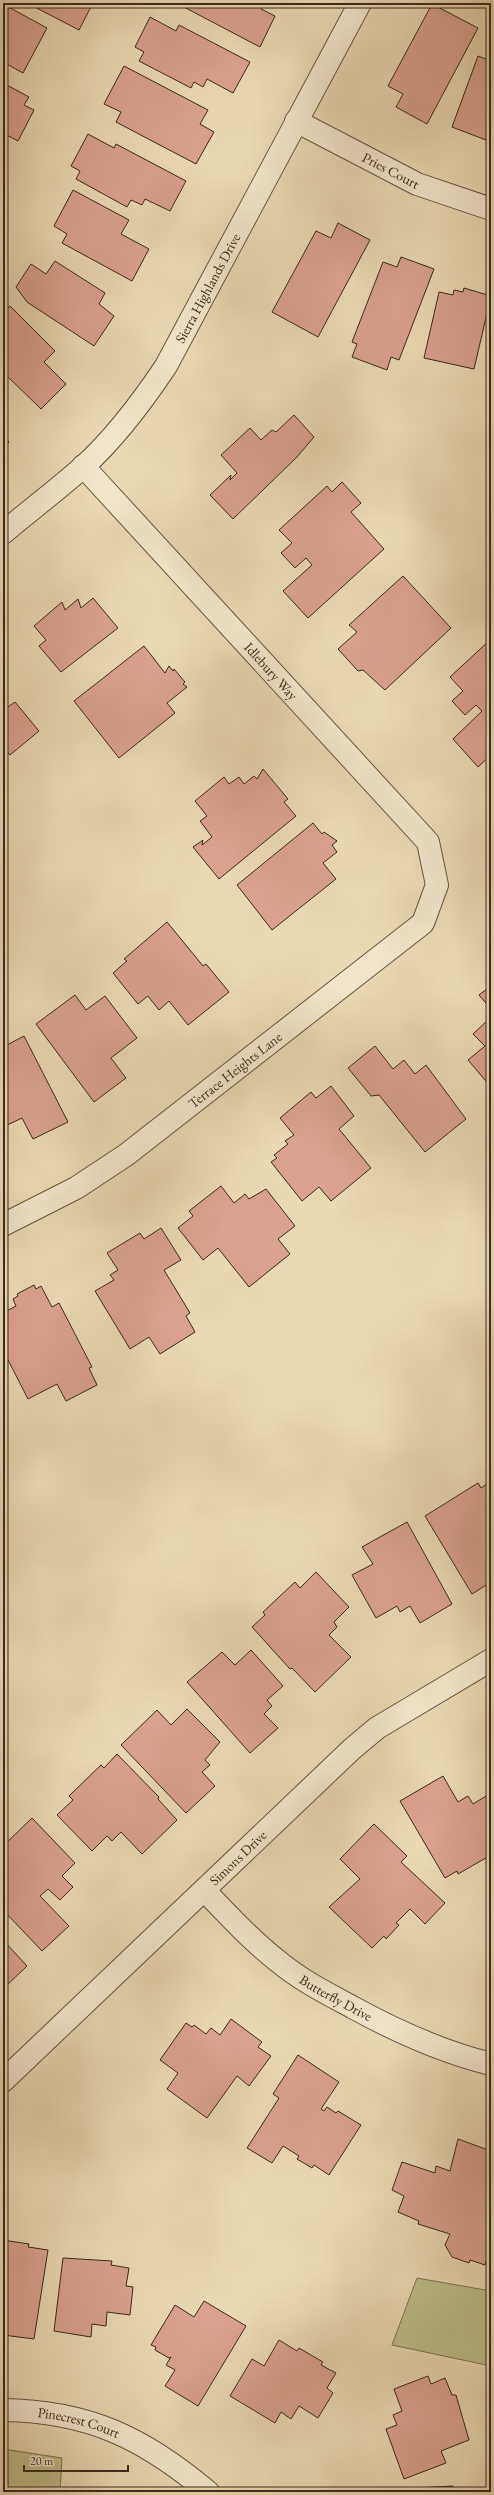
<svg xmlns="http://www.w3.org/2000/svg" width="494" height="2495" font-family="'EB Garamond',serif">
<rect width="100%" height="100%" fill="#e9d9b1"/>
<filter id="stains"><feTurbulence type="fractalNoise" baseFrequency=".005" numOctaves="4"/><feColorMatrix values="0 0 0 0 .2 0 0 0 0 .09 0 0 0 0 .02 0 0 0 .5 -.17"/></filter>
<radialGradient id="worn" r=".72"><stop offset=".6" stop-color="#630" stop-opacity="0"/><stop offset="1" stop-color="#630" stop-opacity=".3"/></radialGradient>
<path fill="#bcbe88" stroke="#7b7452" d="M417 2278 491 2291V2366L392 2345Z
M3 2449 62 2458 60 2492H3Z"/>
<path fill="#daa18c" stroke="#3a2a1c" d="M27 3H93L79 30Z
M181 3H264L261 9 275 16 260 47 180 5Z
M3 4 47 28 23 73 3 62Z
M432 4 478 28 427 124 396 107 403 94 388 86Z
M150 17 176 31 179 25 250 62 233 93 207 79 203 87 194 82 191 88 139 61 144 52 135 47Z
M478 56 491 61V133L489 132 486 140 452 127Z
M124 66 208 110 200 124 214 132 196 164 116 122 121 112 104 104Z
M3 83 29 97 24 105 34 110 18 141 3 133Z
M88 134 114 148 116 144 186 181 170 211 145 199 142 205 131 200 127 207 76 179 80 171 71 166Z
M73 190 129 220 121 234 149 249 132 281 62 243 67 234 54 226Z
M338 223 370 240 318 337 272 312 316 231 331 238Z
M401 257 434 269 399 360 391 357 387 370 352 357 357 344 352 342 383 262 397 267Z
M55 261 105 293 99 304 114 316 94 346 27 302 16 287 31 264 46 274Z
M464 288 491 296 474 369 424 358 439 292 453 295 454 290 463 292Z
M10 306 55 351 44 362 66 384 41 409 3 372V313Z
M294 415 314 437 297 457 233 519 210 495 231 475 230 480 237 473 221 455 250 428 261 440 272 430 276 432Z
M3 435 9 442 3 447Z
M342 482 361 503 351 512 384 549 308 618 283 591 312 565 306 558 295 568 281 553 292 543 279 530 327 486 332 492Z
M403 576 451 628 385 690 363 670 358 671 338 649 357 632 349 625Z
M93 598 118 628 61 672 39 646 46 640 34 626 62 602 65 610 78 599 81 608Z
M491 639V755L478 767 453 739 482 711 476 705 465 715 452 701 463 691 450 677Z
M144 646 165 673 169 666 173 671 174 669 185 682 183 684 187 687 167 703 175 713 119 758 74 701Z
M15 702 39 731 10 755 3 747V707L5 709Z
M263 769 288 799 284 802 296 816 219 879 193 847 203 840 202 845 212 837 200 821 207 816 195 801 224 777 229 784 239 777 244 784 254 776 257 779Z
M313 823 322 834 324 832 337 841 332 845 337 852 323 863 336 879 272 930 237 885Z
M167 922 203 966 206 964 229 992 188 1025 169 1001 159 1010 148 996 138 1004 113 973 127 961 124 959Z
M491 986V1009L479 995Z
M75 995 86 1010 105 996 137 1038 111 1058 126 1078 94 1102 36 1024Z
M488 1020 491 1024V1087L468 1060 485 1046 473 1034Z
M24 1036 68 1122 33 1139 22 1118 3 1127V1047Z
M375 1046 393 1069 404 1060 415 1074 426 1065 466 1119 425 1152 379 1095 371 1096 348 1068Z
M331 1086 354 1116 339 1129 371 1168 331 1201 319 1187 302 1201 271 1162 277 1158 274 1155 288 1144 285 1141 294 1135 280 1118 311 1092 316 1098Z
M221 1186 234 1203 245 1194 249 1199 266 1189 295 1226 278 1239 290 1254 249 1287 218 1248 203 1260 178 1228 193 1216 189 1211Z
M161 1228 181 1260 164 1270 190 1313 186 1316 195 1332 160 1354 149 1337 130 1349 95 1291 114 1280 110 1275 118 1270 107 1253 140 1233 144 1239Z
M34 1285 36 1289 41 1286 52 1307 59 1303 92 1367 89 1368 97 1385 66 1401 57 1384 28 1399 7 1358 3 1361V1313L16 1306 13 1299 18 1296 17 1294Z
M491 1481V1582L472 1594 425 1516 478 1483 481 1488Z
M407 1522 452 1604 420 1623 410 1606 400 1612 397 1606 376 1618 352 1575 373 1564 362 1547Z
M316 1572 349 1607 334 1622 337 1627 329 1635 351 1657 315 1692 292 1668 290 1669 252 1627 265 1615 263 1612 295 1582 300 1588Z
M251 1650 283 1686 267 1700 272 1706 264 1714 278 1728 250 1753 187 1682 222 1652 235 1665Z
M187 1709 220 1742 205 1760 210 1765 202 1772 215 1786 186 1813 121 1745 157 1710 171 1725Z
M117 1754 159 1797 158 1799 177 1820 142 1854 121 1832 112 1841 107 1836 92 1851 57 1815 73 1800 69 1796 101 1765 104 1768Z
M443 1776 458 1802 468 1796 473 1804 491 1793V1855L458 1874 457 1871 445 1878 400 1801Z
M32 1818 75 1863 62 1876 73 1887 60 1900 48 1889 40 1896 69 1926 42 1951 3 1910V1846Z
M374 1824 407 1856 401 1862 445 1903 425 1924 410 1909 396 1923 399 1925 386 1939 384 1936 372 1948 329 1907 360 1879 340 1859Z
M3 1940 27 1966 3 1989Z
M231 2019 262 2042 258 2047 271 2056 249 2086 237 2076 207 2118 167 2089 178 2073 160 2060 186 2023 192 2027 194 2025 206 2034 211 2028 220 2035Z
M298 2055 339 2082 321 2109 324 2111 327 2107 336 2113 338 2111 361 2125 329 2175 314 2165 312 2168 297 2159 299 2156 283 2146 272 2163 247 2148 279 2098 273 2094Z
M458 2139 491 2151V2191L486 2213 491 2214 488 2224 491 2225V2246L485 2265 470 2260 469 2263 452 2257 445 2245 450 2234 418 2224 419 2221 398 2212 404 2196 392 2190 402 2162 435 2173 436 2166 450 2171Z
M3 2240 29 2244 28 2247 48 2250 34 2339 3 2335Z
M63 2258 112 2261 111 2265 129 2268 126 2286 133 2287 130 2315 107 2312 106 2326 92 2324 91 2337 54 2331Z
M204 2301 246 2326 198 2406 165 2386 175 2370 166 2365 171 2357 169 2358 155 2350 156 2347 151 2345 175 2305 194 2317Z
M279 2340 297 2351 299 2348 323 2362 321 2365 336 2373 327 2388 333 2393 318 2418 299 2406 291 2419 281 2412 275 2423 230 2396 252 2359 264 2366Z
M428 2376 431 2384 445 2378 452 2395H456L469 2440 441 2451 446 2463 404 2479 386 2429 397 2425 393 2415 402 2411 394 2389Z
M453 2486 454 2492H416V2488Z"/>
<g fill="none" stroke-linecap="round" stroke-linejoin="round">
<defs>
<g id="minor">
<path id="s1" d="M296 121 417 184 491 209"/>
<path id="s2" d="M3 533C29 511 57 490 83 467 115 438 142 402 166 366L360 3"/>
<path id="s3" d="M3 1225 76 1188 126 1155 423 923 437 885 428 842 83 466"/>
<path id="s4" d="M205 1891C229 1916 252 1941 279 1962 302 1981 328 1994 354 2008 398 2032 442 2052 491 2064"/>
<path id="s5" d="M3 2410C88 2411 144 2438 208 2492"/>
</g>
<g id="tertiary">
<path id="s6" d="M3 2081 352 1749 377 1728 491 1660"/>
</g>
</defs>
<use href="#minor" stroke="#665641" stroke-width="24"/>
<use href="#tertiary" stroke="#665641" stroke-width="24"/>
<use href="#minor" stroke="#f1e6cc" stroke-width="22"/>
<use href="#tertiary" stroke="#f1e6cc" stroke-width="22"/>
</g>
<g text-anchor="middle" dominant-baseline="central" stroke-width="3" stroke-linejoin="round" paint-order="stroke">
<g font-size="14" fill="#3a2a1c" stroke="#f1e6cc">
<text stroke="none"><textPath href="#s1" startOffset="107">Pries Court</textPath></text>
<text stroke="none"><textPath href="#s2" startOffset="323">Sierra Highlands Drive</textPath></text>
<text transform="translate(271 671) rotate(48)">Idlebury Way</text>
<text stroke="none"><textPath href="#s3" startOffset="280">Terrace Heights Lane</textPath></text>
<text stroke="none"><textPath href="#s6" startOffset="324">Simons Drive</textPath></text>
<text stroke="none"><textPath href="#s4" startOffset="170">Butterfly Drive</textPath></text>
<text stroke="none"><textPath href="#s5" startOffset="77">Pinecrest Court</textPath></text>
</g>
</g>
<rect width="494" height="2495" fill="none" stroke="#e9d9b1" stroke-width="16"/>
<rect x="4" y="4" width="486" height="2487" fill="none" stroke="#3a2a1c" stroke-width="2"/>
<rect x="8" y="8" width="478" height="2479" fill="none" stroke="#3a2a1c"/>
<path d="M24 2465v6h104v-6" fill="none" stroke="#3a2a1c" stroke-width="2"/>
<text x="30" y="2465" font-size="12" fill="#3a2a1c" stroke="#f1e6cc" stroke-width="3" paint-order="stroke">20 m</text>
<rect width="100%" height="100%" filter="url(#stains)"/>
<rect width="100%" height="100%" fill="url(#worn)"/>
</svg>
